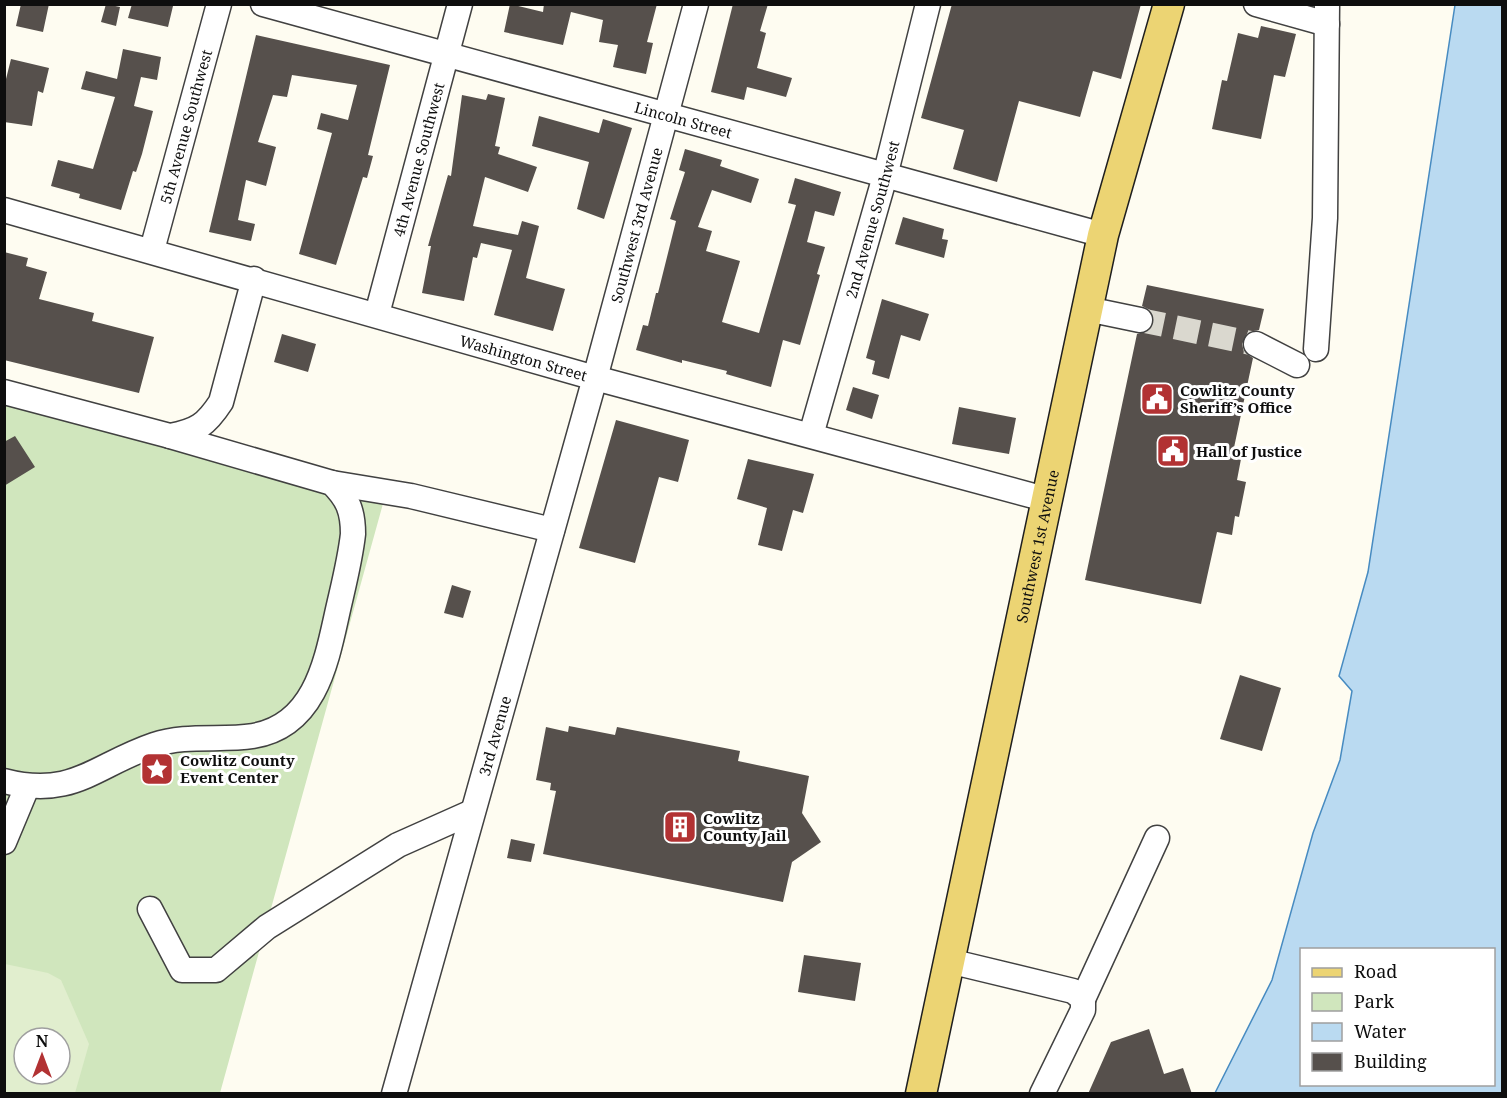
<svg xmlns="http://www.w3.org/2000/svg" width="1507" height="1098" font-family="'Noto Serif',serif">
<rect width="100%" height="100%" fill="#fefcf1"/>
<path fill="#d0e6bd" fill-rule="evenodd" d="M4 396 384 500 220 1093H5ZM24 1038H60V1074H24Z"/>
<path fill="#e1eece" fill-rule="evenodd" d="M5 964 48 973 61 980 89 1044 75 1093H5ZM24 1038H60V1074H24Z"/>
<path fill="#badaf1" stroke="#478bc1" stroke-width="1.5" fill-rule="evenodd" d="M1455 5H1502V1093H1215L1272 980 1313 833 1340 760 1352 691 1339 676 1368 572ZM1302 950H1494V1084H1302Z"/>
<path fill="#56504c" d="M21 4H49L43 32 16 26Z
M106 4 120 7 116 26 101 22Z
M132 4 173 6 168 27 128 18Z
M510 4 543 12 544 4H657L647 42 653 43 646 74 613 67 618 45 599 42 603 20 571 12 563 45 504 32Z
M733 4H768L760 31 766 33 757 68 792 78 786 97 747 87 744 100 711 92Z
M952 4H1141L1121 79 1093 71 1080 117 1019 101 997 182 953 169 964 130 921 118Z
M1261 26 1296 34 1285 77 1274 75 1261 139 1212 129 1222 80 1227 81 1238 33 1258 38Z
M256 35 390 65 368 155 373 156 367 178 363 177 336 265 299 254 332 133 317 129 321 113 348 120 357 85 292 75 287 97 273 95 258 142 276 147 266 186 246 180 238 220 255 224 251 241 209 232Z
M123 49 161 57 157 80 141 77 134 106 153 111 142 154 136 172 133 171 121 210 79 198 80 194 51 186 58 160 93 169 115 97 81 89 86 71 117 79Z
M11 59 49 68 43 93 38 91 32 126 4 122V87Z
M488 94 505 98 495 146 500 147 498 154 537 167 528 192 485 177 473 226 518 235 522 221 539 226 526 278 565 289 553 331 494 315 512 250 481 243 477 258 473 257 464 301 422 293 431 246H428L448 175 451 176 462 95 486 100Z
M539 116 599 133 603 119 632 128 604 219 577 209 589 162 532 146Z
M685 149 722 160 720 166 759 179 751 203 712 190 698 227 712 231 706 251 740 261 722 322 759 333 796 205 788 203 795 178 841 192 834 216 815 211 807 242 825 247 817 274 820 275 800 345 783 340 771 387 726 374 727 371 682 360V363L636 350 643 325 648 326 656 293H658L676 221 670 219 685 172 679 170Z
M903 217 944 229 942 239 948 240 944 258 895 244Z
M4 252 28 258 26 266 47 272 39 299 94 313 92 321 154 337 139 393 4 360Z
M1147 285 1264 309 1259 330 1248 332 1242 344 1244 352 1253 358 1232 457 1241 459 1237 480 1246 482 1239 517 1235 516 1232 535 1217 532 1201 604 1085 580 1137 334 1150 330 1154 322 1150 310 1142 306Z
M882 299 929 314 920 341 901 335 889 379 872 374 875 361 866 358Z
M282 334 316 344 308 372 274 362Z
M853 387 879 395 872 419 846 410Z
M959 407 1016 418 1009 454 952 444Z
M616 420 689 440 678 482 659 477 635 563 579 548Z
M15 436 35 467 4 486V442Z
M748 459 814 474 803 513 793 510 782 551 758 545 767 508 737 499Z
M452 585 471 591 463 618 444 613Z
M1240 675 1281 688 1262 751 1220 739Z
M569 726 615 735 617 727 740 751 738 761 809 776 802 813 821 842 792 862 783 902 543 854 556 791 550 790 551 783 536 780 546 727 568 732Z
M511 839 535 844 531 862 507 858Z
M804 955 861 963 855 1001 798 992Z
M1149 1029 1164 1074 1183 1068 1192 1094H1088L1111 1042Z"/>
<g fill="none" stroke-linecap="round" stroke-linejoin="round">
<path stroke="#dad8cf" stroke-width="24" stroke-dasharray="24 12" stroke-linecap="butt" d="M1140 320 1256 344"/>
<defs>
<g id="minor">
<path id="s1" d="M263 4 1103 235"/>
<path d="M1256 4 1327 24"/>
<path id="s2" d="M4 210 595 378 1045 499"/>
<path id="s3" d="M152 250 219 4"/>
<path d="M1087 309 1140 320"/>
<path id="s4" d="M377 314 460 4"/>
<path d="M1256 344 1297 365"/>
<path d="M1316 349 1325 218 1327 4"/>
<path d="M4 392 170 436C197 431 206 425 221 402L254 279"/>
<path id="s5" d="M811 435 885 176 928 4"/>
<path d="M332 483 411 496 552 530"/>
<path d="M4 781C73 799 95 765 154 745 186 734 221 741 253 736 314 726 326 664 337 614 343 587 350 561 353 534 353 511 348 499 332 483L170 436"/>
<path d="M4 842 27 787"/>
<path d="M150 909 182 970H216L267 927 398 845 472 812"/>
<path d="M949 961 1073 991 1083 999V1010L1042 1094"/>
<path d="M1083 999 1157 838"/>
<path id="s6" d="M394 1094 595 378 696 4"/>
</g>
<g id="major">
<path id="s7" d="M921 1094 1103 235 1169 4"/>
</g>
</defs>
<use href="#minor" stroke="#414141" stroke-width="27"/>
<use href="#major" stroke="#1f1f1f" stroke-width="33"/>
<use href="#minor" stroke="#fff" stroke-width="24"/>
<use href="#major" stroke="#ecd473" stroke-width="30"/>
</g>
<defs>
<symbol id="civic-square" viewBox="-11 -11 22 22"><rect x="-9" y="-9" width="18" height="18" rx="4" fill="#b23233" stroke="#fff"/><path d="M-.6-6.5H3V-4.5H.6V-3L4-1V1h2V6H-6V1h2V-1L-.6-3ZM-1.2 2.5V6h2.4V2.5Z" fill="#fff"/></symbol>
<symbol id="sight-square" viewBox="-11 -11 22 22"><rect x="-9" y="-9" width="18" height="18" rx="4" fill="#b23233" stroke="#fff"/><path d="M0-6L1.8-2.2L6-1.7L2.9 1.2L3.7 5.4L0 3.3L-3.7 5.4L-2.9 1.2L-6-1.7L-1.8-2.2Z" fill="#fff"/></symbol>
<symbol id="building-square" viewBox="-11 -11 22 22"><rect x="-9" y="-9" width="18" height="18" rx="4" fill="#b23233" stroke="#fff"/><path d="M-4-6H4V6H1V3H-1V6H-4ZM-2.5-4.3h1.7v1.8h-1.7ZM.8-4.3h1.7v1.8H.8ZM-2.5-1h1.7V.8h-1.7ZM.8-1h1.7V.8H.8Z" fill="#fff"/></symbol>
</defs>
<g fill-rule="evenodd">
<use href="#civic-square" x="1138" y="380" width="38" height="38"/>
<use href="#civic-square" x="1154" y="432" width="38" height="38"/>
<use href="#sight-square" x="138" y="750" width="38" height="38"/>
<use href="#building-square" x="661" y="808" width="38" height="38"/>
</g>
<g text-anchor="middle" dominant-baseline="central" stroke-width="6" stroke-linejoin="round" paint-order="stroke">
<g font-size="15" fill="#0e0e0e" stroke="#fff">
<text stroke="none"><textPath href="#s1" startOffset="436">Lincoln Street</textPath></text>
<text stroke="none"><textPath href="#s3" startOffset="128">5th Avenue Southwest</textPath></text>
<text stroke="none"><textPath href="#s4" startOffset="160">4th Avenue Southwest</textPath></text>
<text stroke="none"><textPath href="#s5" startOffset="224">2nd Avenue Southwest</textPath></text>
<text stroke="none"><textPath href="#s6" startOffset="902">Southwest 3rd Avenue</textPath></text>
<text stroke="none"><textPath href="#s2" startOffset="540">Washington Street</textPath></text>
<text stroke="none"><textPath href="#s7" startOffset="560">Southwest 1st Avenue</textPath></text>
<text stroke="none"><textPath href="#s6" startOffset="372">3rd Avenue</textPath></text>
</g>
<g font-size="15" font-weight="bold" fill="#0e0e0e" stroke="#fff" text-anchor="start">
<text x="1180" y="390">Cowlitz County<tspan x="1180" dy="17">Sheriff’s Office</tspan></text>
<text x="1196" y="451">Hall of Justice</text>
<text x="180" y="760">Cowlitz County<tspan x="180" dy="17">Event Center</tspan></text>
<text x="703" y="818">Cowlitz<tspan x="703" dy="17">County Jail</tspan></text>
</g>
</g>
<rect width="1507" height="1098" fill="none" stroke="#0e0e0e" stroke-width="12"/>
<rect x="1300" y="948" width="195" height="138" fill="#ffffff" stroke="#9f9f9f" stroke-width="1.5"/>
<rect x="1312" y="968" width="30" height="9" fill="#ecd473" stroke="#9f9f9f" stroke-width="1.5"/>
<text x="1354" y="978" font-size="18" fill="#0e0e0e">Road</text>
<rect x="1312" y="993" width="30" height="18" fill="#d0e6bd" stroke="#9f9f9f" stroke-width="1.5"/>
<text x="1354" y="1008" font-size="18" fill="#0e0e0e">Park</text>
<rect x="1312" y="1023" width="30" height="18" fill="#badaf1" stroke="#9f9f9f" stroke-width="1.5"/>
<text x="1354" y="1038" font-size="18" fill="#0e0e0e">Water</text>
<rect x="1312" y="1053" width="30" height="18" fill="#56504c" stroke="#9f9f9f" stroke-width="1.5"/>
<text x="1354" y="1068" font-size="18" fill="#0e0e0e">Building</text>
<g transform="translate(42 1056)"><circle r="28" fill="#ffffff" stroke="#9f9f9f" stroke-width="1.5"/>
<path d="M0-4.5L10 22L0 15L-10 22Z" fill="#b23233"/>
<text y="-9" font-size="16" font-weight="bold" text-anchor="middle" fill="#0e0e0e">N</text>
</g>
</svg>
